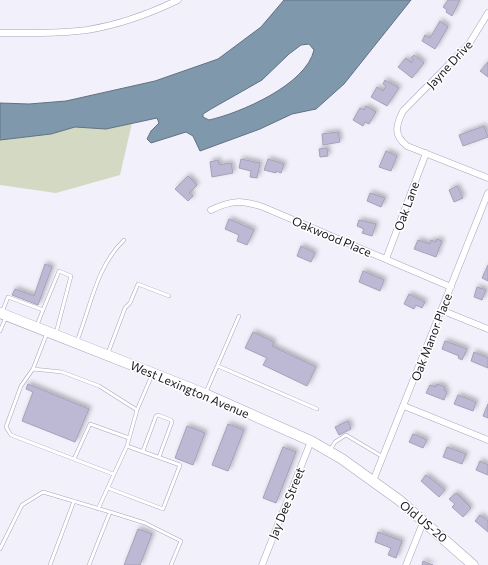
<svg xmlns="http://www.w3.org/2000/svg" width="488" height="565" font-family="Commissioner,sans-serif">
<defs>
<filter id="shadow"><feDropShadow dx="2.5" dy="-2.5" stdDeviation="2" flood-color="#0004"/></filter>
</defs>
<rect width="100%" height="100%" fill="#f2f1fb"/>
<path fill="#d3d9c3" d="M132 123 120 175 56 193 0 185V140L51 134 75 127 106 129Z"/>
<path fill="#8098ac" stroke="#617182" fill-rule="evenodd" d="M284 0H411L344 84 316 109 292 114 260 129 200 151 193 136 186 132 151 143 147 139 151 131 159 123 157 118 106 129 75 127 51 134 0 140V103L29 104 66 101 155 81 218 59 261 27ZM309 44 314 50C306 85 240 113 209 120L203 117V114L211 109 262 80 289 54 301 45Z"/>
<path fill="#bdb9d5" stroke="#a5a1b9" filter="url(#shadow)" d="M448 0H460L452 16 446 12 447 10 443 7Z
M440 21 448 27 435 49 422 41 425 35 430 38Z
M414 55 424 63 412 78 398 67 406 58 411 63 414 60 411 58Z
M488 62V77L480 71Z
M385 80 399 88 387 106 371 97 377 87 383 91 386 86 383 84Z
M366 106 376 112 369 124 365 122 363 126 353 120 360 108 364 110Z
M484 126 488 137 463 146 459 135Z
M338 132 340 142 323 145 322 134Z
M327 148 328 156 320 157 319 149Z
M386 151 397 156 391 171 379 167Z
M241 159 260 163 257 178 250 177 251 171 239 168Z
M268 159 284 164 281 173 276 171V173L264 170Z
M218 160 219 165 231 163 233 173 212 177 210 162Z
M188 176 197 185 189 193 193 196 188 201 175 189Z
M457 186 463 198 454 202 449 190Z
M370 193 385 198 381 207 367 201Z
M229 219 254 230 247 245 237 241 239 235 225 229Z
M359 220 376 224 372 236 362 233 364 229 357 226Z
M437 239 442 241 436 257 414 249 418 240 430 244 431 240 436 242Z
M301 246 315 253 311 262 297 256Z
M45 264 52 267 38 305 12 295 15 289 34 296Z
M488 265V281L482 278Z
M363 271 384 280 380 291 359 282Z
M477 287 486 290 482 300 474 297Z
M409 294 425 302 422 308 416 305 414 309 404 304Z
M253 332 274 342 272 346 316 367 307 386 263 365 267 358 245 348Z
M445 341 467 349 462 360 458 358 459 356 442 349Z
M474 352 488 358V368L471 361Z
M28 384 89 409 75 442 22 421 33 392 26 389Z
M437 384 445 387 444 390 447 392 444 400 426 393 430 385 436 387Z
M458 395 476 402 473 411 454 404Z
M488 404V418L483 416Z
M348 421 351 429 339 435 335 427Z
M228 424 244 430 228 471 212 465Z
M187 426 205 433 193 465 175 458Z
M413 434 427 440 423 448 409 442Z
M283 447 296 452 276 503 263 498Z
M447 447 466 454 462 464 443 457Z
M480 461 488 465V475L476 470Z
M426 475 445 490 439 497 421 481Z
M456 493 471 508 463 517 452 507 455 504 449 499Z
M480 515 488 521V532L475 521Z
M138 529 152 534 140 565H124Z
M378 532 402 541 396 558 388 555 391 548 375 542Z
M423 561 433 565H422Z"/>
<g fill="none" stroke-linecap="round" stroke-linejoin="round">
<defs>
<path id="service" d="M43 310 59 271 71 276 56 333
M2 312 8 297 43 310 37 325
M0 331 6 317
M47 333 33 369 62 372 99 386 137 410 152 375
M77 341C91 306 96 267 124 240
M108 353 125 308 130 303 138 284 169 296
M218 366 317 409
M33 369 21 386 6 427 11 435 113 474
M206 392 239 316
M330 450 335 442 346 435 383 457
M143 451 156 416 158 415 171 420 172 422 159 457
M74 459 90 424 129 438
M108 488 163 509 180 465 127 446
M98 509 127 446 137 410
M110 512 145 523 181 541 171 565
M0 549 22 505 43 492 110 512 89 565
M50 565 74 501"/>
<path id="minor" d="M488 13 469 44 403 111C396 125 393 135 407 146L488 178
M0 33C29 33 58 34 87 30 118 25 149 14 178 0
M211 210C232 200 241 200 263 207L451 287
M386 259 426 153
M441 310 488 329
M404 406 488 440
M373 481 488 193
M262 565 311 441
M406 565 424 520"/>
<path id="primary" d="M0 313 203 393 311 441 342 459 399 500 473 565"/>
</defs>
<use href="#service" stroke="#a8a4bd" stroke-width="4"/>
<use href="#minor" stroke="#a8a4bd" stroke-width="7"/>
<use href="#primary" stroke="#a8a4bd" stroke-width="11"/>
<use href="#service" stroke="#fff" stroke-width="3"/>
<use href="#minor" stroke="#fff" stroke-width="6"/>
<use href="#primary" stroke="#fff" stroke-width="10"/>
</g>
<g text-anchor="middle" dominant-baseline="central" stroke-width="3" stroke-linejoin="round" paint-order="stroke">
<g font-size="12" fill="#18161f" stroke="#fff">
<text transform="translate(449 64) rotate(-47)">Jayne Drive</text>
<text transform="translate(406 206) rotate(-70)">Oak Lane</text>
<text transform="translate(332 236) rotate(23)">Oakwood Place</text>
<text transform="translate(431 337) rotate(-69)">Oak Manor Place</text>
<text transform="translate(190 389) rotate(23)">West Lexington Avenue</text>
<text transform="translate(286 503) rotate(-68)">Jay Dee Street</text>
<text transform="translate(424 521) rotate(40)">Old US-20</text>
</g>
</g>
</svg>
